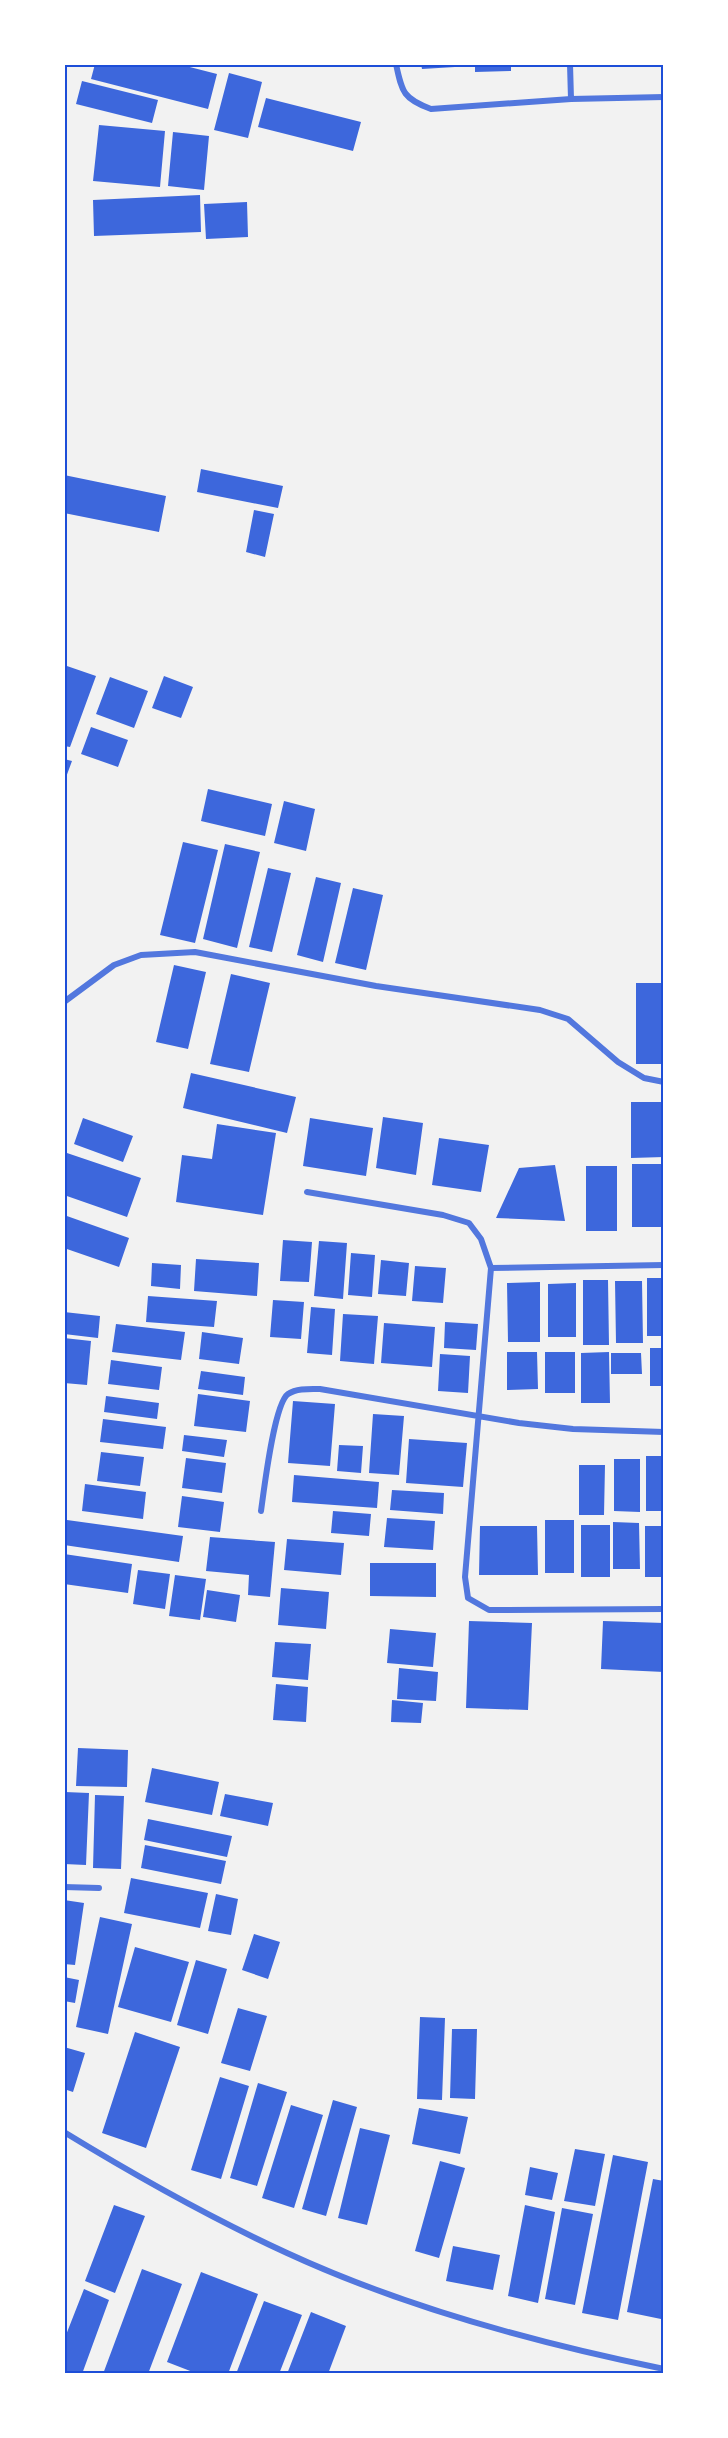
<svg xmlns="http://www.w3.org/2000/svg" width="728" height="2438" font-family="'Source Sans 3',sans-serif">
<rect width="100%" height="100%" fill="#f2f2f2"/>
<path fill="#3d67dc" d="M95 64H178L217 74 208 109 91 79Z
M421 64H454L455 67 422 69Z
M475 64H511V71L475 72Z
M229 73 262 82 248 138 214 130Z
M82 81 158 100 152 123 76 104Z
M266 98 361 122 353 151 258 127Z
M99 125 165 131 160 187 93 181Z
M173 132 209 136 204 190 168 186Z
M200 195 201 232 94 236 93 200Z
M247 202 248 237 206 239 204 204Z
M201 469 283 486 278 508 197 492Z
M64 475 166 496 159 532 64 513Z
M254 510 274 514 265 557 246 552Z
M64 665 96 676 70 747 64 746Z
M164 676 193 687 181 718 152 708Z
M110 677 148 691 134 728 96 714Z
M91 727 128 740 118 767 81 754Z
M64 759 72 761 65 780H64Z
M208 789 272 804 265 836 201 821Z
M284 801 315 809 306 851 274 843Z
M183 842 218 850 195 943 160 935Z
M225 844 260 852 237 948 203 939Z
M268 868 291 873 272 952 249 947Z
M316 877 341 883 323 962 297 955Z
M353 888 383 895 366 970 335 963Z
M174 965 206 972 188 1049 156 1042Z
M231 974 270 983 249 1072 210 1064Z
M636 983H664V1064H636Z
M191 1073 296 1097 287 1133 183 1108Z
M631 1102H664V1157L631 1158Z
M383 1117 423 1123 416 1175 376 1168Z
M83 1118 133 1136 123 1162 74 1144Z
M310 1118 373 1128 366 1176 303 1166Z
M217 1124 276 1133 263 1215 176 1202 182 1155 212 1159Z
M439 1138 489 1145 481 1192 432 1185Z
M64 1152 141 1178 127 1217 64 1195Z
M632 1164H664V1227H632Z
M555 1165 565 1221 496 1218 519 1168Z
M586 1166H617V1231H586Z
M64 1215 129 1238 119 1267 64 1248Z
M283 1240 312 1242 309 1282 280 1281Z
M319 1241 347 1243 343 1299 314 1296Z
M351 1253 375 1255 372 1297 348 1295Z
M196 1259 259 1263 257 1296 194 1291Z
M381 1260 409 1263 406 1296 378 1294Z
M152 1263 181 1265 180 1289 151 1286Z
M415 1266 446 1268 443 1303 412 1301Z
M647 1278H664V1336H647Z
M583 1280H608L609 1345H583Z
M615 1281H642L643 1343H616Z
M540 1282V1342H508L507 1283Z
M576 1283V1337H548V1284Z
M148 1296 217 1301 214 1327 146 1322Z
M273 1300 304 1302 301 1339 270 1337Z
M311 1307 335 1309 332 1355 307 1353Z
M64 1312 100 1316 98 1338 64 1334Z
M343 1314 378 1316 374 1364 340 1361Z
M445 1322 478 1324 476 1350 444 1348Z
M384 1323 435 1327 432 1367 381 1363Z
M116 1324 185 1332 181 1360 112 1352Z
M202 1332 243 1338 239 1364 199 1359Z
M64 1338 91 1341 87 1385 64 1383Z
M650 1348H664V1386H650Z
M507 1352H537L538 1389 507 1390Z
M545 1352H575V1393H545Z
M609 1352 610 1403H581V1353Z
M611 1353H641L642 1374H611Z
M440 1354 470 1356 468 1393 438 1391Z
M111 1360 162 1367 159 1390 108 1384Z
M201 1371 245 1377 243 1395 198 1389Z
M198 1394 250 1401 246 1432 194 1426Z
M106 1396 159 1403 157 1419 104 1412Z
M293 1401 335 1404 330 1466 288 1463Z
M373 1414 404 1416 399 1475 369 1473Z
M103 1419 166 1427 163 1449 100 1442Z
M184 1435 227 1440 224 1457 182 1451Z
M409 1439 467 1443 463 1487 406 1483Z
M339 1445 363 1446 361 1473 337 1471Z
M101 1452 144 1457 140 1486 97 1481Z
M646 1456H664V1511H646Z
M186 1458 226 1463 222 1493 182 1488Z
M614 1459H640V1512L614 1511Z
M579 1465H605L604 1515H579Z
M294 1475 379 1482 377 1508 292 1502Z
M85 1484 146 1492 143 1519 82 1511Z
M392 1490 444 1493 443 1514 390 1510Z
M182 1496 224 1502 220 1532 178 1527Z
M333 1511 371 1514 369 1536 331 1533Z
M387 1518 435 1521 433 1550 384 1547Z
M67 1520 183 1536 179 1562 64 1545Z
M545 1520H574V1573H545Z
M613 1522 639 1523 640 1569H613Z
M581 1525H610V1577H581Z
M480 1526H537L538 1575H479Z
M645 1526H664V1577H645Z
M210 1537 275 1542 270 1597 248 1595 249 1575 206 1571Z
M287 1539 344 1543 341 1575 284 1570Z
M64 1554 132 1564 128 1593 64 1584Z
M370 1563H436V1597L370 1596Z
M138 1570 170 1574 165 1609 133 1604Z
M175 1575 206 1579 200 1620 169 1616Z
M281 1588 329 1592 326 1629 278 1625Z
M207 1590 240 1595 236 1622 203 1617Z
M469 1621 532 1623 528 1710 466 1708Z
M603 1621 664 1623V1672L601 1669Z
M390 1629 436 1633 433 1667 387 1663Z
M275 1642 311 1644 308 1680 272 1677Z
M399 1668 438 1672 436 1701 397 1699Z
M276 1684 308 1687 306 1722 273 1720Z
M392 1700 423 1703 421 1723 391 1722Z
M78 1748 128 1750 127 1787 76 1786Z
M152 1768 219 1782 212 1815 145 1802Z
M65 1792 89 1793 86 1865 64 1864Z
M225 1794 273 1803 268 1826 220 1816Z
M95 1795 124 1796 121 1869 93 1868Z
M148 1819 232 1836 227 1857 144 1840Z
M145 1845 226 1861 221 1884 141 1868Z
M131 1878 208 1893 200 1928 124 1913Z
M216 1894 238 1899 231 1935 208 1931Z
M64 1900 84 1903 75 1965 64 1964Z
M100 1917 132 1924 108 2034 76 2027Z
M254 1934 280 1942 268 1979 242 1970Z
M135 1947 189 1962 171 2022 118 2007Z
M196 1960 227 1969 208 2034 177 2025Z
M64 1977 79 1980 75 2003 64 2001Z
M238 2008 267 2016 250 2071 221 2063Z
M420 2017 445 2018 442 2100 417 2099Z
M452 2029H477L475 2099 450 2098Z
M135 2032 180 2047 146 2148 102 2133Z
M64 2047 85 2053 73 2092 64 2089Z
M220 2077 249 2086 221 2179 191 2170Z
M258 2083 287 2092 257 2186 230 2178Z
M333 2100 357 2107 326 2216 302 2209Z
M291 2105 323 2115 294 2208 262 2198Z
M419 2108 468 2117 460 2154 412 2144Z
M360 2128 390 2135 367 2225 338 2218Z
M575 2149 605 2154 595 2206 564 2201Z
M613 2155 648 2162 618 2320 582 2313Z
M440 2161 465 2168 439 2258 415 2251Z
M530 2167 558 2173 552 2200 525 2195Z
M653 2179 664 2181V2304L661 2319 627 2312Z
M114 2205 145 2216 115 2293 85 2281Z
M525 2205 555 2212 538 2303 508 2296Z
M562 2208 593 2214 575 2305 545 2299Z
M453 2246 500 2255 493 2290 446 2281Z
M142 2269 182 2284 148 2374H103Z
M201 2272 258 2294 228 2374H198L167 2362Z
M84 2289 109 2300 82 2374H64V2340Z
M264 2301 302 2315 279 2374H236Z
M311 2312 346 2326 328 2374H287Z"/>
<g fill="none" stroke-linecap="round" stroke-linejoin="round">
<path stroke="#5277de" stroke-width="6" d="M396 64C402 93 404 99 431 109L571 99 664 97
M570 64 571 99
M64 1002 114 965 141 955 195 952 376 986 540 1010 568 1019 618 1062 644 1078 664 1082
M307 1192 443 1215 469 1223 481 1239 491 1268 465 1577 468 1598 489 1610 664 1609
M491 1268 664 1265
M261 1511C264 1490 274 1404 288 1394 297 1388 310 1389 320 1389L519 1423 573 1429 664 1432
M64 1887 99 1888
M64 2132C136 2176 211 2218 287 2253 406 2308 536 2343 664 2369"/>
</g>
<rect width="728" height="2438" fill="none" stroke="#ffffff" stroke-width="132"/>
<rect x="66" y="66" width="596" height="2306" fill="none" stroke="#1d4ed8" stroke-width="2"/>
</svg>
